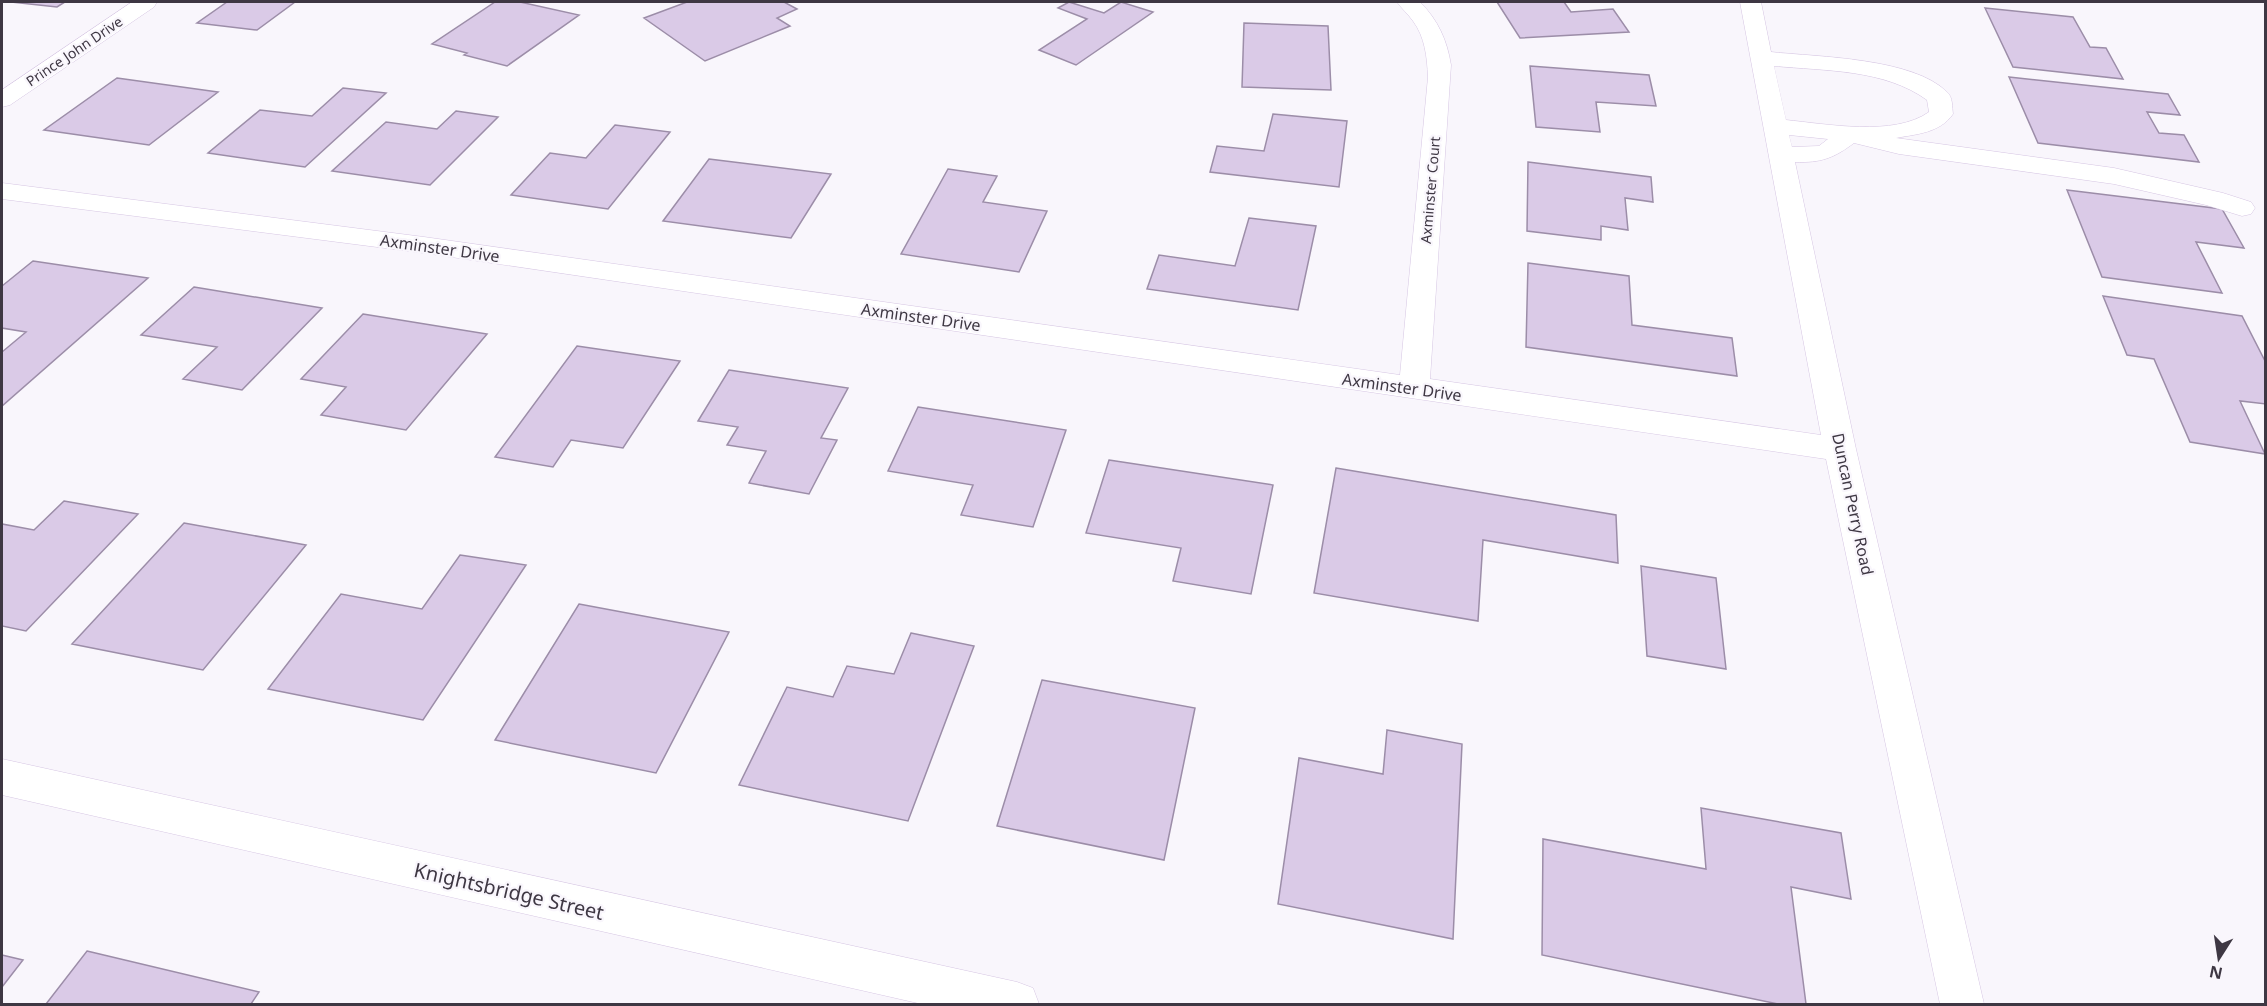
<svg xmlns="http://www.w3.org/2000/svg" width="2267" height="1006" font-family="'Noto Sans',sans-serif">
<rect width="100%" height="100%" fill="#f9f6fc"/>
<path fill="#dacae7" stroke="#9c8da8" stroke-width="1.5" d="M11 2H65L57 7Z
M227 2H295L257 30 197 23Z
M495 2H520L579 15 507 66 464 55 467 53 432 44Z
M687 2H784L797 9 777 18 790 26 705 61 644 18Z
M1069 2 1104 13 1121 2 1153 12 1076 65 1039 50 1087 19 1058 8Z
M1497 2H1564L1571 12 1613 9 1629 32 1520 38Z
M1985 8 2073 17 2090 47 2106 48 2123 79 2013 67Z
M1244 23 1328 26 1331 90 1242 87Z
M1530 66 1649 75 1656 106 1596 102 1600 132 1536 127Z
M2009 77 2168 94 2180 115 2147 112 2159 133 2184 135 2199 162 2038 143Z
M117 78 218 92 149 145 44 130Z
M343 88 386 93 305 167 208 153 260 110 312 116Z
M456 111 498 117 430 185 332 171 386 122 437 129Z
M1273 114 1347 121 1339 187 1210 172 1217 146 1264 151Z
M615 125 670 132 608 209 511 195 550 153 586 158Z
M709 159 831 174 791 238 663 221Z
M1528 162 1651 177 1653 202 1625 198 1628 230 1601 226V240L1527 231Z
M948 169 997 176 983 202 1047 211 1019 272 901 254Z
M2067 190 2222 209 2244 248 2196 242 2222 293 2102 277Z
M1249 218 1316 226 1298 310 1147 289 1159 255 1235 266Z
M33 261 148 278 2 406V352L26 332 2 328V286Z
M1528 263 1629 276 1632 325 1732 338 1737 376 1526 347Z
M194 287 322 308 242 390 183 379 217 347 141 335Z
M2103 296 2242 316 2266 363V404L2240 401 2265 454 2190 442 2154 359 2127 355Z
M363 314 487 334 406 430 321 415 346 387 301 379Z
M577 346 680 361 623 448 571 440 553 467 495 457Z
M729 370 848 388 821 438 837 440 809 494 749 483 766 451 727 445 738 427 698 421Z
M918 407 1066 430 1033 527 961 515 973 485 888 471Z
M1109 460 1273 485 1251 594 1173 581 1181 548 1086 533Z
M1336 468 1616 515 1618 563 1483 540 1478 621 1314 593Z
M64 501 138 514 26 631 2 626V524L34 530Z
M184 523 306 545 203 670 72 644Z
M460 555 526 565 423 720 268 689 341 594 422 609Z
M1641 566 1716 578 1726 669 1647 656Z
M579 604 729 632 656 773 495 740Z
M911 633 974 646 908 821 739 785 787 687 833 697 847 666 894 674Z
M1042 680 1195 708 1164 860 997 826Z
M1387 730 1462 744 1453 939 1278 904 1299 758 1383 774Z
M1701 808 1841 833 1851 899 1791 887 1806 1004H1778L1542 955 1543 839 1706 869Z
M87 951 259 992 251 1004H46Z
M2 955 23 960 2 987Z"/>
<g fill="none" stroke-linecap="round" stroke-linejoin="round">
<defs>
<path id="minor" d="M132 2H157L154 7 10 105 2 107V90Z
M1397 2H1420C1438 20 1447 40 1451 65L1430 379 1821 435 1740 2H1761L1771 52C1819 57 1913 58 1947 92 1953 97 1952 107 1953 114 1940 133 1917 134 1896 138L2114 168 2223 193 2251 202 2255 208 2251 214 2242 216 2206 205 2114 184 1899 154 1854 143C1834 158 1821 163 1795 162L1856 449 1984 1004H1940L1826 459 424 253 2 199V183L424 237 1400 375 1428 77C1427 57 1425 37 1413 21 1408 14 1402 9 1397 2ZM1774 66C1826 71 1884 69 1927 100L1929 112C1894 137 1827 124 1786 120ZM1789 135 1828 139 1819 146 1792 147Z
M2 759 1017 982 1033 988 1039 1004H922L2 795Z"/>
</defs>
<use href="#minor" stroke="#d6c6e3" stroke-width="1"/>
<use href="#minor" fill="#fff" fill-rule="evenodd"/>
</g>
<g text-anchor="middle" dominant-baseline="central" stroke-width="4.5" stroke-linejoin="round" paint-order="stroke">
<g font-size="14" fill="#3e3743" stroke="#f9f6fc">
<text transform="translate(74 51) rotate(-34)">Prince John Drive</text>
<text transform="translate(1430 190) rotate(-85)">Axminster Court</text>
</g>
<g font-size="16" fill="#3e3743" stroke="#f9f6fc">
<text transform="translate(440 248) rotate(8)">Axminster Drive</text>
<text transform="translate(921 317) rotate(8)">Axminster Drive</text>
<text transform="translate(1402 387) rotate(8)">Axminster Drive</text>
<text transform="translate(1853 504) rotate(78)">Duncan Perry Road</text>
</g>
<g font-size="20" fill="#3e3743" stroke="#f9f6fc">
<text transform="translate(509 891) rotate(13)">Knightsbridge Street</text>
</g>
</g>
<rect width="2267" height="1006" fill="none" stroke="#3e3743" stroke-width="6"/>
<g transform="translate(2219 958) rotate(192)" stroke="#f9f6fc" stroke-width="4.5" paint-order="stroke">
<path d="M0-4.5L10 22L0 15L-10 22Z" fill="#3e3743"/>
<text y="-9" font-size="16" font-weight="bold" text-anchor="middle" fill="#3e3743">N</text>
</g>
</svg>
